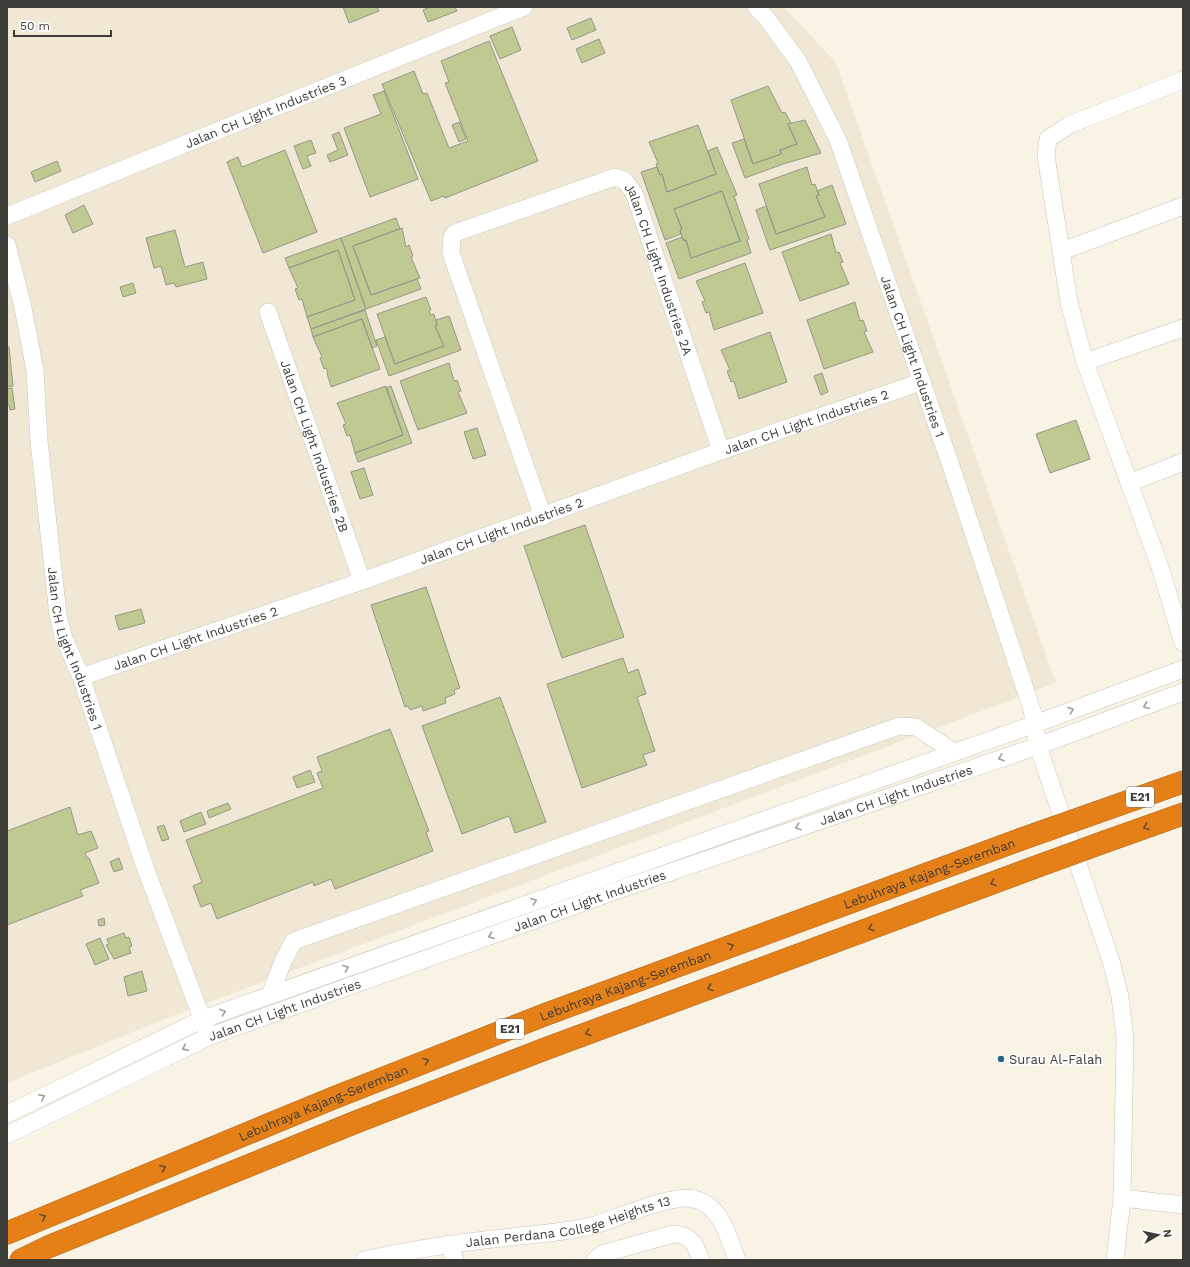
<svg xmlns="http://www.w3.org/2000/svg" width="1190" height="1267" font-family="'Work Sans',sans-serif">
<rect width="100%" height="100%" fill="#f9f3e6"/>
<path fill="#f0e8d4" d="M7 7H784L836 63 1056 683 167 1018 7 1083Z"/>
<path fill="#c1c993" stroke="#95978a" d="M343 7H377L379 11 349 23Z
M430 7H455L457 11 428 22 423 10Z
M591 18 596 30 572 40 567 28Z
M512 27 521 50 500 59 490 36Z
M599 39 605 53 582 63 576 49Z
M489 41 538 161 445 198 444 196 431 201 382 84 414 71 423 94 427 93 449 148 468 141 445 83 449 82 441 61Z
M768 86 782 113 785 112 791 123 788 124 797 144 780 150 781 154 753 164 731 100Z
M384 91 418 179 370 197 344 128 381 114 373 95Z
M805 120 821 153 783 164 745 178 732 143 744 139 753 164 781 154 780 150 797 144 788 124Z
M459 122 466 139 459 142 452 125Z
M698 125 716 174 667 192 662 174 660 175 656 164 658 163 649 142Z
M339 132 348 155 330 162 327 155 338 150 332 135Z
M311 140 316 153 307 156 311 166 303 169 294 146Z
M717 147 737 195 734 196 749 239 747 240 751 253 679 279 666 243 682 237 684 241 686 240 691 258 740 241 722 191 674 209 682 229 680 230 681 234 665 240 641 172 657 167 660 175 662 174 667 192 716 174 708 151Z
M285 150 317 232 263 253 227 162 238 157 242 167Z
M57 161 61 171 35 182 31 172Z
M807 167 812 185 815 184 819 195 816 196 825 217 776 234 759 184Z
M832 185 846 224 770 250 756 210 766 206 776 234 825 217 816 196 819 195 817 191Z
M722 191 740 241 691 258 686 240 684 241 682 237 680 230 682 229 674 209Z
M84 205 93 224 73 233 65 215Z
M396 218 400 229 353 246 371 295 417 279 421 289 366 309 341 238Z
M402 228 406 247 409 245 413 256 411 257 420 278 371 295 353 246Z
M175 230 185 267 203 262 207 279 176 287 174 283 166 285 161 266 154 268 146 238Z
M831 234 836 253 839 252 843 262 840 263 849 284 800 301 782 252Z
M341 238 366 309 311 329 307 317 355 300 338 250 289 268 285 258Z
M338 250 355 300 307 317 302 299 299 300 295 289 298 288 289 268Z
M745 263 763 313 714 330 709 312 706 313 702 302 705 301 696 281Z
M133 283 136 293 123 297 120 287Z
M426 297 431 310 429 311 431 315 434 314 437 325 435 326 444 346 395 364 377 314Z
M855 302 860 321 863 320 867 331 864 332 873 352 824 369 807 320Z
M365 310 377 346 372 348 362 319 313 337 311 329Z
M449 316 461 350 389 376 376 340 385 337 395 364 444 346 435 326 437 325 436 320Z
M362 319 380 369 331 387 327 373H328L326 368 324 369 320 358 322 357 313 337Z
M770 332 787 382 739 399 734 381 731 382 727 371 730 370 721 350Z
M7 347H9L13 386 7 387Z
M449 363 454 381 457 380 461 391 458 392 467 413 418 430 400 381Z
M822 373 828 392 821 395 814 376Z
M386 386 403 435 355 453 350 435 347 436 343 425 346 424 337 403Z
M391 386 412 443 358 462 355 453 403 435 386 388Z
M12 388 15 409 10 410 9 405H7V389Z
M1076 420 1090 459 1050 473 1036 434Z
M477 428 486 455 473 459 464 432Z
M364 468 373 495 360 499 351 472Z
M585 525 624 637 562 658 524 546Z
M426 587 460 688 454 690 455 694 445 698 446 703 423 711 422 706 410 710 408 706 405 707 371 605Z
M141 609 145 623 119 630 115 616Z
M623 658 628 673 638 669 646 694 637 697 655 751 643 755 647 765 582 788 547 684Z
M500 697 546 822 515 833 509 816 462 834 422 726Z
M390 729 429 831 426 832 433 851 335 889 331 879 314 886 313 882 217 919 211 903 201 907 193 886 202 882 186 840 323 788 317 773 322 771 317 757Z
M310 770 315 782 297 788 293 777Z
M228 803 231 809 209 818 207 811Z
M70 807 78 835 91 831 98 848 85 853 87 858H89L99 883 80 890 83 896 7 925V831Z
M201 812 206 824 184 832 180 821Z
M164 825 169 839 162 841 157 827Z
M119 858 123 869 114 872 110 862Z
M104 918 105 925 99 926 98 920Z
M124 933 126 938 129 937 132 946 129 947 131 953 114 959 106 945 109 944 107 939Z
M100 938 109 959 95 965 86 944Z
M142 971 147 991 128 996 124 977Z"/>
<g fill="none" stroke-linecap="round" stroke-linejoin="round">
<defs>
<g id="minor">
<path id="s1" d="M756 7 768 20 798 61 838 140 951 466 1032 710 1038 746 1111 961 1120 997 1125 1038 1122 1198 1115 1260"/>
<path d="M1183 80 1069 125 1048 139 1046 156 1069 302 1085 362 1160 567 1183 643"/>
<path id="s2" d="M7 216 524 7"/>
<path id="s3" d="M7 245 22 303 35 370 39 441 58 615 63 636 81 677 145 867 206 1029"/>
<path d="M1062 251 1183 206"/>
<path id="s4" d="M268 312 362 581"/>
<path d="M1085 362 1183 328"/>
<path d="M1129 483 1183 462"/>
<path id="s5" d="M543 517 451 253 452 237 455 233 615 177 625 181 634 193 721 451"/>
<path id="s6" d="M81 677 362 581 721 451 921 382"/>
<path d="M270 995 284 959 294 941 899 726 916 727 954 752"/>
<path d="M7 1114 203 1019 1035 724 1183 669"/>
<path id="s7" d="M7 1135 208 1037 618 890 1038 746 1183 692"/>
<path d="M1122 1198 1183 1205"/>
<path d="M449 1244 455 1260"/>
<path id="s8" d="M364 1260C409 1250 455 1243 502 1238 533 1234 564 1233 595 1225 617 1218 674 1193 694 1199 722 1206 728 1236 737 1260"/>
<path d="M595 1260 602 1254 673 1234C692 1235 695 1244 701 1260"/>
</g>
<g id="highway">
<path d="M1098 812 1183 782"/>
<path d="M1107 841 1183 814"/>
<path id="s9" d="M7 1233 333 1098 544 1015 1019 840"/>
<path d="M21 1260 48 1247 356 1122 545 1049 1030 869"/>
</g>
</defs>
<use href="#minor" stroke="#ccc6b9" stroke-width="18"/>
<use href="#highway" stroke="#ab6824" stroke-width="23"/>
<use href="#minor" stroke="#fff" stroke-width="17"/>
<use href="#highway" stroke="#e58019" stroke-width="22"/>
<defs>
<path id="highway-bridge" d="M1019 840 1098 812
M1030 869 1107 841"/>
</defs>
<use href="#highway-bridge" stroke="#ab6824" stroke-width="23" stroke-linecap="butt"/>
<use href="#highway-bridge" stroke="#e58019" stroke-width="22"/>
</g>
<defs><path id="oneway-chevron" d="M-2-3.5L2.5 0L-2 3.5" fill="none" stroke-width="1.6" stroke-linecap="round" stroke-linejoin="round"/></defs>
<g stroke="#9e9e9b">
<use href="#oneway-chevron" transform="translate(1146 706) rotate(160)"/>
<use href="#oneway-chevron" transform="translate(1071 710) rotate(-20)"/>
<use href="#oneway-chevron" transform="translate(1001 758) rotate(161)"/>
<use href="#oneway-chevron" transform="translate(798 827) rotate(161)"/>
<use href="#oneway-chevron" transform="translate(534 901) rotate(-20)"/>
<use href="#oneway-chevron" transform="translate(491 936) rotate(160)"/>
<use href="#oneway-chevron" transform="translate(346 968) rotate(-20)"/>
<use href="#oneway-chevron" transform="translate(223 1012) rotate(-20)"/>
<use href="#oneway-chevron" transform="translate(185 1048) rotate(154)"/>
<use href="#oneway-chevron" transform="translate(42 1097) rotate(-26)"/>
</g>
<g stroke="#684d30">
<use href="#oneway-chevron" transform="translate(1146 827) rotate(160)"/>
<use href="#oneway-chevron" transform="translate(993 883) rotate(160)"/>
<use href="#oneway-chevron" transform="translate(871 928) rotate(160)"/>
<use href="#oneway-chevron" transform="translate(731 946) rotate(-20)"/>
<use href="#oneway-chevron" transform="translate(710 988) rotate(160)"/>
<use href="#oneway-chevron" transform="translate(588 1033) rotate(160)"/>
<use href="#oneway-chevron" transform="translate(426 1061) rotate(-21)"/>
<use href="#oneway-chevron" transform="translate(163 1168) rotate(-22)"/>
<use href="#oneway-chevron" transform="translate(43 1217) rotate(-22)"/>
</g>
<circle fill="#2a667e" stroke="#fff" stroke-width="1.5" cx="1001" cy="1059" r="4"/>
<g text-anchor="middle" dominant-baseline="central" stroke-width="3" stroke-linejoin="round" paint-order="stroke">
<g fill="#fff" stroke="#787673" stroke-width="1">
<rect x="1126" y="787" width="28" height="20" rx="3"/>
<rect x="496" y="1019" width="28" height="20" rx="3"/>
</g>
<g font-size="12" font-weight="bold" fill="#3e3c37">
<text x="1140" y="797">E21</text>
<text x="510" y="1029">E21</text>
</g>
<g font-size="13" fill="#3e3c37" stroke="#fff">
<text stroke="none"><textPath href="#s2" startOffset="279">Jalan CH Light Industries 3</textPath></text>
<text stroke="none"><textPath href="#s5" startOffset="576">Jalan CH Light Industries 2A</textPath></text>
<text stroke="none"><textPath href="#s1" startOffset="386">Jalan CH Light Industries 1</textPath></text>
<text stroke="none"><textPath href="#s6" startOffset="769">Jalan CH Light Industries 2</textPath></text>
<text stroke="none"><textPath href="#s4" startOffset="142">Jalan CH Light Industries 2B</textPath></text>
<text stroke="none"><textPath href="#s6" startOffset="445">Jalan CH Light Industries 2</textPath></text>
<text stroke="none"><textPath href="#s6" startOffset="121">Jalan CH Light Industries 2</textPath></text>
<text stroke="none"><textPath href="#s3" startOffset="411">Jalan CH Light Industries 1</textPath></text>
<text stroke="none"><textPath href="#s7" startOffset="953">Jalan CH Light Industries</textPath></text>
<text stroke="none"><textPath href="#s9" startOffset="990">Lebuhraya Kajang-Seremban</textPath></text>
<text stroke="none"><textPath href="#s7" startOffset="629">Jalan CH Light Industries</textPath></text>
<text stroke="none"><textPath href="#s9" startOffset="666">Lebuhraya Kajang-Seremban</textPath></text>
<text stroke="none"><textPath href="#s7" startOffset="305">Jalan CH Light Industries</textPath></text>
<text stroke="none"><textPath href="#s9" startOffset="342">Lebuhraya Kajang-Seremban</textPath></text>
<text stroke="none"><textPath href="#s8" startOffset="208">Jalan Perdana College Heights 13</textPath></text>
</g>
<g font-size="13" fill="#3e3c37" stroke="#fff" text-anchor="start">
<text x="1009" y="1059">Surau Al-Falah</text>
</g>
</g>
<rect width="1190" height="1267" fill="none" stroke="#3e3c37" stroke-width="16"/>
<g transform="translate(1158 1235) rotate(81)" stroke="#ffffff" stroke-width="3" paint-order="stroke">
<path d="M0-3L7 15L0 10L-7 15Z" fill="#3e3c37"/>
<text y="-6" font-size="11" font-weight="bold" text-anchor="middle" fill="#3e3c37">N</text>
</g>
<path d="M14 30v6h97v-6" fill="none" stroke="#3e3c37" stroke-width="2"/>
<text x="20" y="30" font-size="12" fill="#3e3c37" stroke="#ffffff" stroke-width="3" paint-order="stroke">50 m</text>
</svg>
